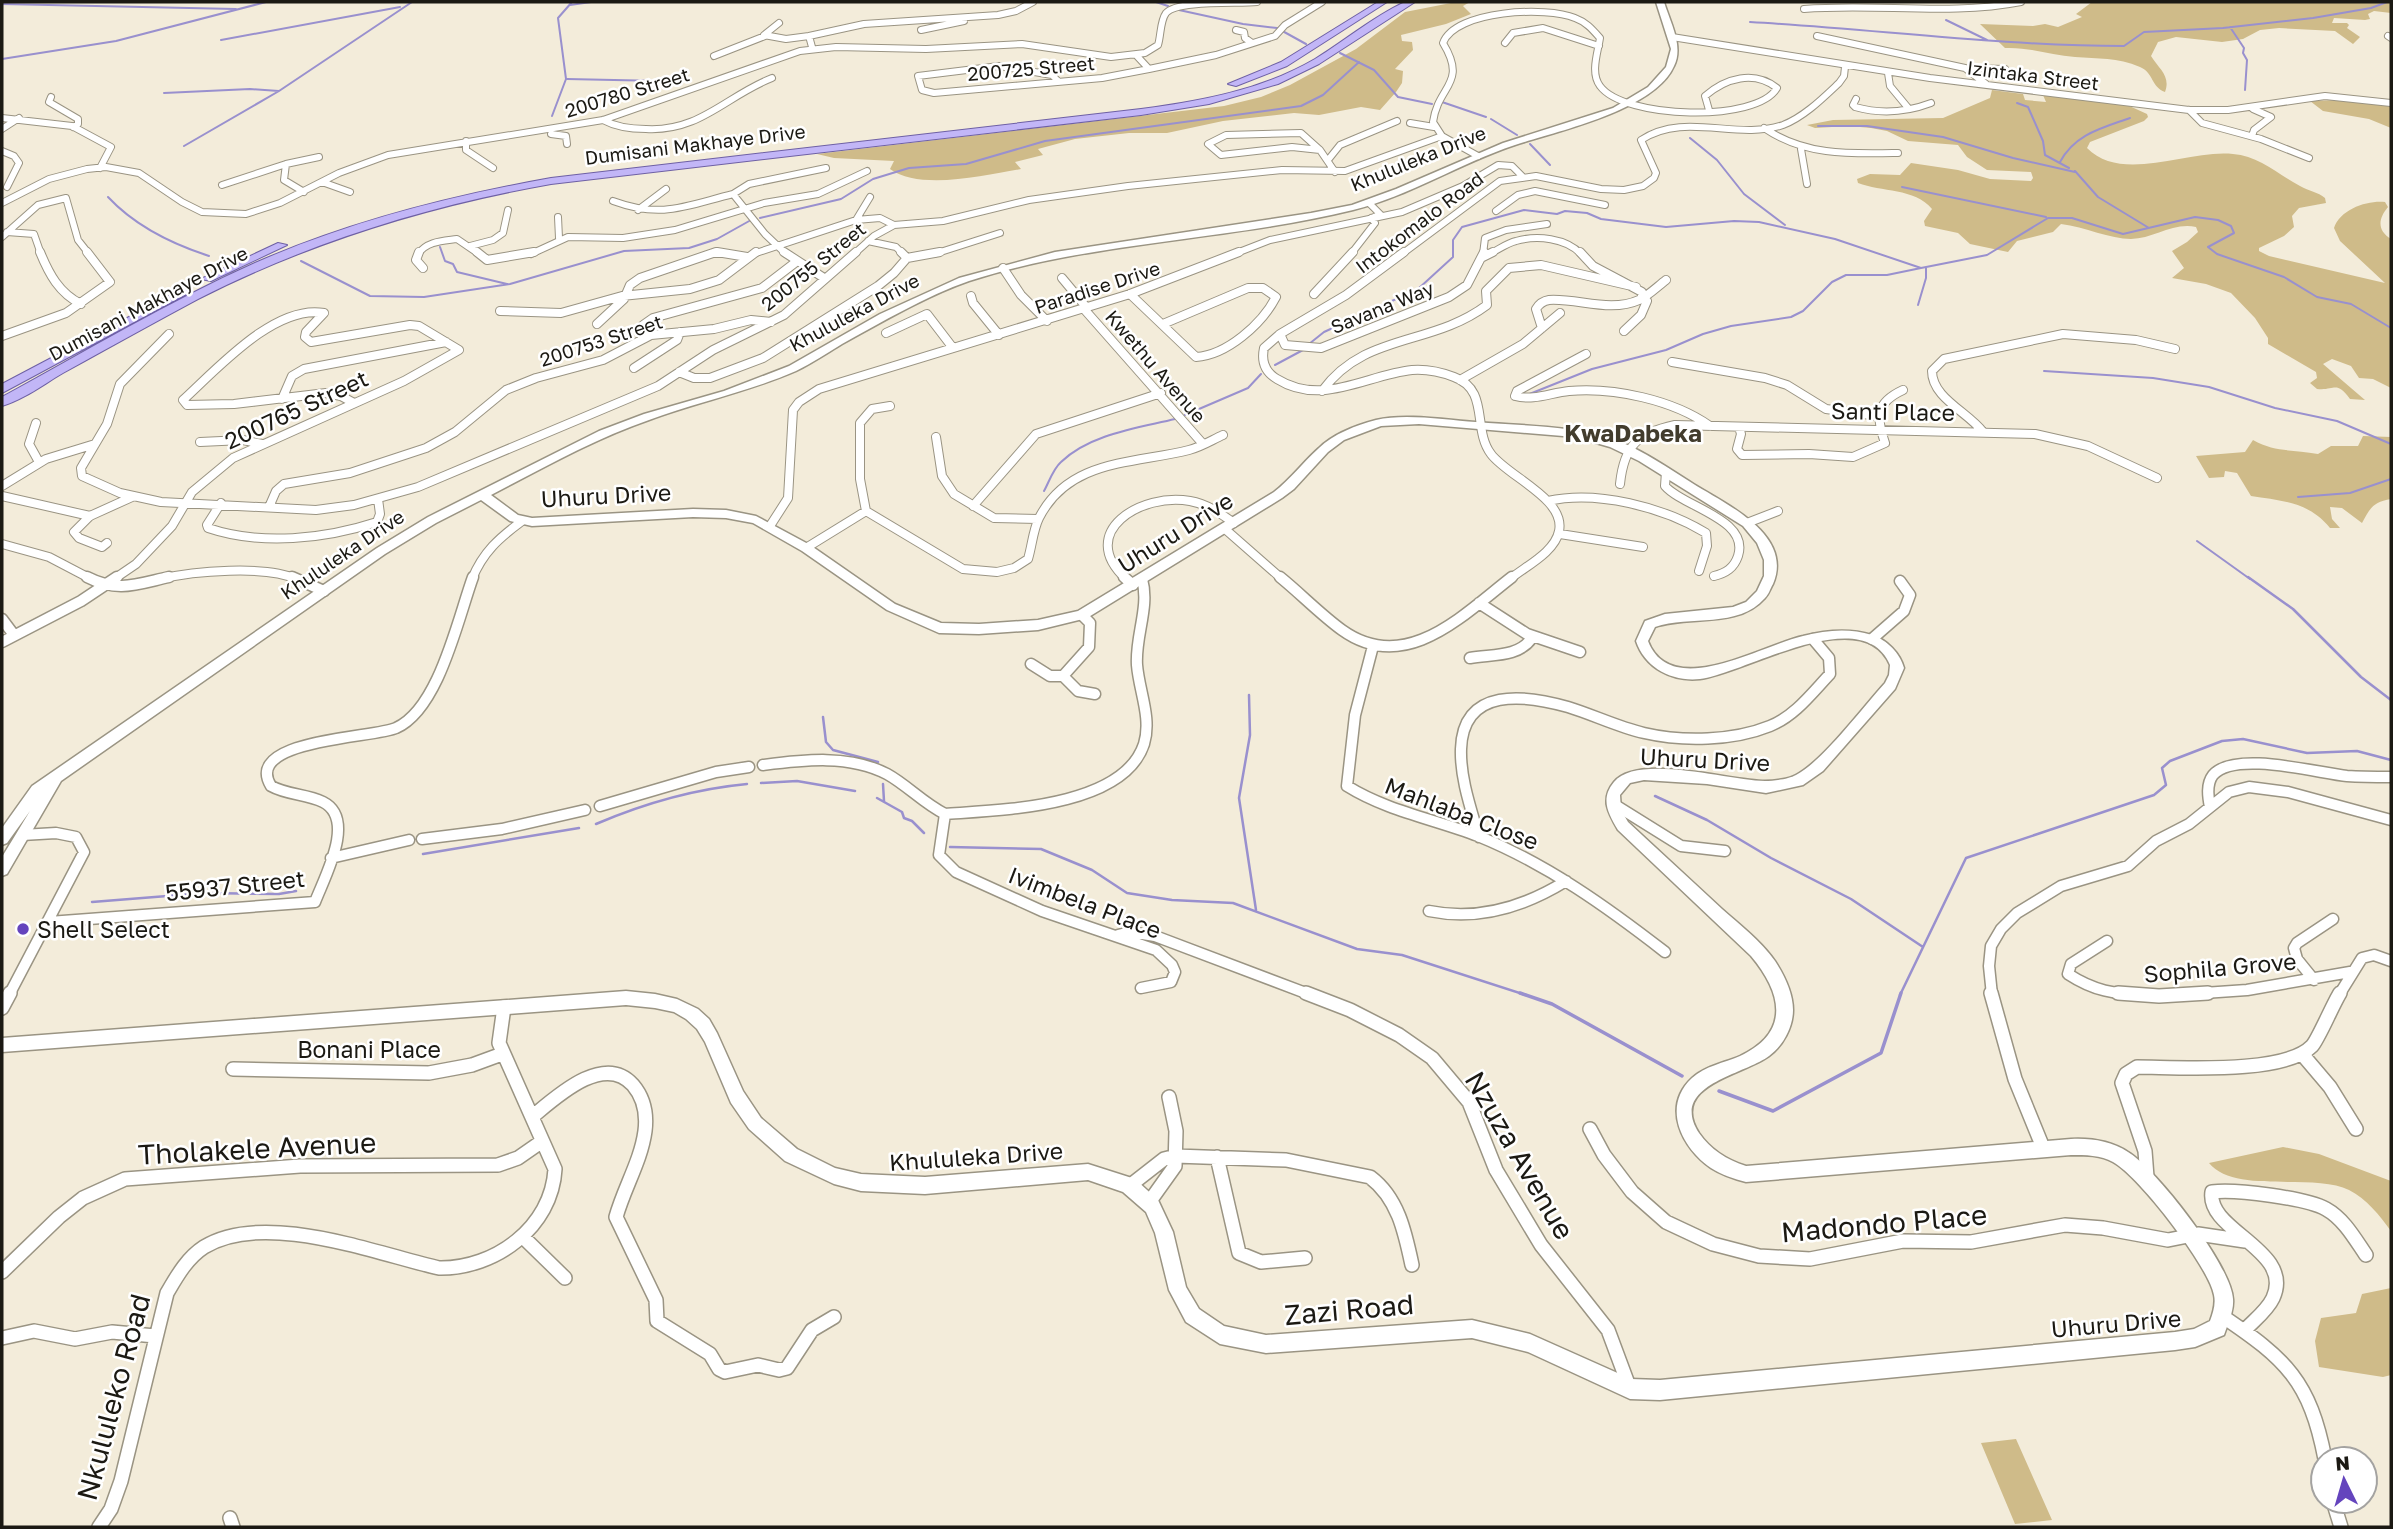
<svg xmlns="http://www.w3.org/2000/svg" width="2393" height="1529" font-family="'Golos Text',sans-serif">
<rect width="100%" height="100%" fill="#f3ecda"/>
<path fill="#cfbb89" d="M1456 2H1470L1463 6 1471 14 1446 24 1401 35 1402 41 1412 42 1413 50 1395 69 1403 71 1402 83 1396 92 1380 110 1361 107 1319 115 1294 113 1223 121 1167 133H1129L1075 139 1038 149 1043 155 1015 162 1021 169C986 175 920 191 890 169L894 161 834 158 817 154 1224 106 1261 97 1290 85 1356 49 1405 12Z
M2092 2H2391V13L2374 11 2368 14 2370 19 2365 20 2334 18 2332 23H2347L2349 25 2347 28 2360 37 2353 44 2335 31 2279 28 2260 30 2243 39 2222 42 2176 37 2158 42 2151 56C2159 69 2171 76 2165 92 2151 87 2154 73 2140 67 2117 57 2098 59 2075 57 2051 55 2030 47 2005 48L1980 24 2033 26 2045 24 2058 27 2082 17 2076 14Z
M1992 90 2023 94 2025 100 2046 102 2043 95 2125 104 2147 114 2148 117 2144 121 2090 142 2087 148C2122 184 2189 149 2233 154 2259 156 2279 175 2300 186 2309 191 2318 192 2325 198L2326 203 2299 208 2292 216 2294 227 2284 236 2259 248V251L2269 256 2385 283 2340 241 2334 228C2340 209 2368 200 2385 202L2388 207C2378 219 2377 230 2391 239V388L2373 379 2359 378 2351 366 2332 359 2323 364 2365 400 2350 399C2336 380 2335 391 2317 389L2310 383 2317 378 2316 372 2268 344V338L2255 318 2231 293 2206 284 2172 278 2184 268 2172 251 2187 242 2198 232 2196 227C2173 222 2153 239 2131 239 2110 239 2085 227 2061 224L2053 232 2017 241 2008 252 1970 244 1958 233 1925 226 1924 221 1932 209C1915 188 1881 192 1858 183L1857 179 1870 174 1900 175 1911 163 1958 170 1990 179 2031 181 2033 178 2031 172 1987 170 1967 157 1958 145 1908 141 1887 131 1871 128 1849 126 1815 128 1807 125 1833 120 1943 118 1990 98Z
M2339 100 2391 106V128L2369 119 2323 111 2310 101Z
M2363 436 2391 437V499C2373 502 2370 508 2362 523L2342 508 2330 507 2332 519 2340 528H2330C2309 502 2283 501 2251 496L2237 473 2225 471 2224 477 2209 478 2196 456 2245 452 2253 440C2276 453 2293 449 2318 454L2331 446H2358Z
M2283 1147 2319 1154 2391 1181V1231C2379 1215 2367 1199 2349 1190 2314 1172 2235 1195 2209 1163Z
M2391 1288V1375L2383 1377 2319 1367 2315 1341 2321 1318 2356 1313 2362 1294Z
M2016 1439 2052 1520 2015 1524 1981 1443Z"/>
<g fill="none" stroke-linecap="round" stroke-linejoin="round">
<path stroke="#9990ce" stroke-width="2" d="M1156 2 1168 6
M2 4 236 9
M570 5 591 2
M1179 10 1243 24 1277 28 1306 44
M1946 20 1987 40
M1750 22C1875 29 1999 46 2124 46L2144 32 2223 28 2313 18 2371 8 2387 2
M2230 27 2244 48 2243 53 2247 60 2245 90
M221 40 400 7
M1340 53 1374 70 1398 97 1432 104
M2 59 116 41 266 2
M567 79 661 81
M164 93 250 89 279 91
M1442 102 1486 117
M2017 103 2028 107 2043 141 2045 155 2069 168
M552 116 566 79 558 18 572 2
M1491 119 1517 135
M1818 126H1867L1943 137 2013 158 2075 172
M1690 138 1717 160 1744 194 1785 225
M1530 144 1550 165
M184 146 279 91 412 2
M2060 162C2075 134 2102 128 2130 118
M2075 171 2098 197 2149 228
M1902 187 2046 217
M108 197C135 226 172 244 209 256
M760 218 841 199 873 179 909 168 966 164 1045 141 1301 106 1323 95 1359 62
M440 247 445 261 453 264 457 272 507 284
M301 261 370 296 424 297 510 284 624 251 689 248 717 239 751 220
M1918 305 1926 278V268
M1309 344 1324 332 1418 289 1453 257V240L1462 227 1524 210 1557 214 1565 211 1587 213 1601 219 1666 227 1734 221 1759 222 1835 239 1921 268 1987 255 2048 218H2072L2123 234 2195 217 2218 220 2231 226 2234 233 2208 247 2217 254 2284 277 2317 297 2351 304 2391 328
M1275 365 1303 350
M2044 371 2153 378 2209 387 2275 408 2337 421 2391 444
M1527 395 1592 369 1666 350 1703 334 1731 326 1791 317 1803 311 1832 282 1846 275H1887L1921 268
M1185 415 1248 388 1261 374
M1044 491C1049 482 1053 469 1061 462 1090 434 1138 428 1175 419
M2298 497 2350 493 2391 479
M2197 541 2250 579"/>
<path stroke="#9990ce" stroke-width="2.5" d="M2248 577 2293 609 2361 677 2391 700
M1249 695 1250 735 1239 798 1256 910
M823 717 826 742 833 750 878 762
M761 783 797 781 855 791
M883 784 884 801
M1655 796 1707 820 1771 858 1851 899 1923 947
M877 798 902 812 904 818 912 821 924 833
M596 824C645 803 694 789 747 784
M950 847 1041 849 1092 870 1127 893 1172 900 1233 903 1357 949 1402 955 1526 995
M423 854 579 828
M92 902 205 893 279 894 296 891
M1900 995 1966 858 2154 795 2166 785 2162 768 2170 761 2222 741 2243 739 2307 753 2357 751 2391 760"/>
<path stroke="#9990ce" stroke-width="3.5" d="M1520 993 1552 1004 1682 1076
M1719 1091 1773 1111 1881 1053 1901 993"/>
<defs>
<path id="street-far3" d="M1804 9C1877 3 1949 16 2021 2
M779 23 764 35 786 39 809 36
M921 30 964 21
M1236 30 1244 32 1245 38 1252 43
M1817 36 1965 68 1986 84
M2388 36 2391 38
M1672 37 1930 78 2189 110H2228L2325 96 2391 103
M1505 43 1513 33 1543 28 1599 46
M812 47 809 36 864 24 998 15 1016 11 1033 2
M714 56 765 36
M1965 68 2005 69
M1149 69 1216 55 1275 36 1285 25 1322 2
M1888 73 1890 86 1909 109
M1058 81 1052 75 999 66 918 76 922 90 934 93 1102 78 1149 69 1136 55
M51 97 49 102 78 119V124L73 127
M1856 99 1853 105 1855 107C1880 114 1907 112 1931 103
M2189 110 2202 123 2261 139 2309 158
M2 118 72 126 111 147 100 168
M603 120C616 127 631 129 646 129 700 132 726 96 772 78
M1410 123 1434 127
M1764 128C1805 156 1850 154 1898 153
M2 129 19 118
M1301 133 1320 150 1292 147 1221 155 1208 144 1226 135Z
M551 134 566 136 567 144
M2252 136 2254 130 2271 117 2253 109
M466 141V150L493 168
M1801 149 1807 184
M1320 150 1335 172
M2 151 14 156 19 163 7 187
M1478 156 1442 136 1433 122C1438 85 1468 84 1443 43 1455 10 1547 6 1575 18 1586 22 1592 29 1600 38 1598 52 1590 73 1600 86 1624 119 1757 123 1777 88 1754 70 1726 78 1705 96L1709 110
M1328 160 1340 145 1397 121
M286 164 319 157
M322 182 350 192
M222 185 286 164 284 180 304 192
M733 194 749 184 826 168
M613 201C662 219 685 206 733 194L765 234 786 254
M2 203 49 179 87 169 106 167 139 173 182 202 202 212 246 214 280 203 339 173 388 155 603 120 800 51 836 47 926 49 1022 44 1111 57 1145 53 1158 45C1161 36 1160 21 1166 13 1177 0 1238 4 1257 2
M1369 203 1381 215 1374 217
M638 210 666 189
M1496 211 1518 195 1535 191 1605 205
M558 217 559 238
M856 220 870 197
M7 232 34 234 41 254
M2 237 38 205 66 198 78 240 89 254
M868 241 896 247 903 254
M470 246 493 240 503 233 508 210
M418 254C427 241 443 241 457 239L479 254
M531 254 568 237 623 238 675 230 764 203 818 194 867 171
M711 254H728
M753 254 856 220 880 218 894 225
M854 254 874 236 894 225 943 221 1029 200 1128 186 1282 170 1345 171 1442 136
M934 254 1000 233
M1234 254 1270 240 1402 212 1463 186 1498 165 1512 166 1522 176
M1351 254 1375 223 1371 218
M1402 254 1500 181 1536 176 1601 189 1624 190 1643 186 1654 178 1656 173 1641 140C1685 111 1736 141 1783 125 1804 117 1823 98 1839 83L1844 76 1845 67
M1483 254 1485 238 1506 230 1547 224
M1489 254C1498 250 1507 243 1516 241 1537 235 1566 238 1581 254"/>
<path id="street-far2" d="M40 252C49 274 59 293 81 304
M419 252 416 260 423 268
M477 252 487 260 534 252
M717 252 747 257
M784 252 824 278
M1404 252 1346 295 1280 334 1264 348C1261 362 1265 372 1277 379 1322 407 1366 375 1412 370 1426 369 1441 372 1454 377 1490 390 1472 429 1491 454 1507 476 1566 499 1559 531 1555 552 1526 566 1510 579
M1580 252 1593 266 1642 292V297L1647 301 1641 315 1624 331
M1483 257 1493 252
M907 258 940 252
M1003 268 1021 295 1047 321
M1062 278 1087 308
M1130 294 1196 357C1227 355 1262 324 1276 297L1263 288H1248L1163 324
M1314 294 1353 252
M971 296 973 303 999 335
M1084 309 1203 444
M500 311 561 313 622 296 690 289 719 280 756 252
M597 324 624 299 630 285 640 278 716 252
M1542 328 1536 309C1539 304 1543 301 1549 300 1578 298 1610 313 1639 300 1648 296 1658 286 1666 280
M886 333 927 314 953 348
M169 334 120 384 107 424 81 468 82 476 120 493 161 502 316 510 354 505 418 487 658 386 713 350 784 315 856 252
M1280 334 1285 345 1321 348 1449 297 1467 285 1484 252
M2 336 66 313 110 282 87 252
M642 339 643 325 653 318 762 288 796 262
M1586 354 1517 391 1515 396C1534 401 1550 393 1569 391 1614 387 1673 400 1710 426
M1672 362 1765 378 1787 385 1826 409 1878 416
M634 368 677 340 680 332
M679 372 694 378H710L763 358 878 286 894 273 907 258 901 252
M1460 380 1523 344 1560 313
M1322 391C1365 332 1431 347 1487 305L1486 291 1509 268 1541 265 1636 287
M282 399 292 376 304 369 446 342
M36 423 29 444 39 462
M1739 427 1741 434 1737 449 1742 455 1809 454 1853 457 1885 443C1876 417 1875 403 1903 390
M1983 432C1968 412 1932 398 1932 371L1944 359 2063 334 2136 340 2175 349
M936 437 942 476 954 494 994 518 1038 519
M200 442 243 440 262 444
M1666 472 1665 486C1683 507 1750 519 1738 556 1734 568 1726 573 1714 576
M1620 484C1624 445 1638 433 1675 425L2035 434 2088 446 2157 478
M2 486 46 459 95 444
M2 496 90 516
M1548 501C1597 490 1663 507 1706 533L1707 546 1699 571
M221 503 207 525 208 528C261 546 325 539 377 522L380 514 378 499
M973 506 1036 434 1161 393
M269 507 276 491 284 484 350 473 426 448 455 432 506 390 536 378 603 360 651 335 714 329 751 320 771 322
M866 511 963 569 997 572 1014 568 1028 559C1032 546 1033 530 1039 518 1069 459 1133 464 1189 450 1201 447 1212 440 1223 435
M1747 523 1778 511
M770 526 788 498 793 410 799 402 819 389 1130 294 1239 252
M1225 529 1282 579
M1560 534 1643 547
M107 543 102 547 79 538 74 532 90 516 132 497
M2 544 49 557 91 579
M806 548 866 511 860 479V423L872 409 890 406
M114 579 136 564 172 526 192 492 233 458 404 381 459 350 419 326 410 325 311 342 305 337 306 332 324 313C275 304 217 369 183 400L187 405 234 404 326 393 341 396 354 403
M161 579C193 571 266 565 296 579
M472 579C483 552 499 538 522 521
M1126 579C1075 532 1142 492 1190 501 1207 504 1220 513 1234 523"/>
<path id="street-far1" d="M87 577C118 593 137 584 169 577
M292 577 324 591
M1124 577 1133 585
M1280 577C1301 594 1320 614 1342 630 1406 676 1464 614 1512 577
M1479 603 1527 634 1580 652
M2 619 14 635
M1872 639 1904 611 1910 595 1900 581
M2 642 81 601 117 577
M1373 646 1355 715 1347 786C1387 811 1434 819 1478 836 1547 864 1607 907 1665 952
M1470 658C1491 654 1518 658 1532 638
M1031 664 1050 676H1063
M1063 676 1089 647 1090 623 1082 615
M1063 676 1078 691 1095 694
M763 765C803 760 849 754 887 774 907 785 923 803 945 814 999 810 1123 808 1144 744 1152 718 1139 691 1137 665 1135 636 1150 607 1142 579
M1612 803 1681 846 1725 851
M600 806 716 772 749 767
M2210 807C2208 797 2206 784 2213 775 2235 750 2317 773 2347 776 2362 777 2376 777 2391 777
M945 814 939 855 956 872 1042 911 1156 950 1172 965 1175 972 1171 982 1141 988
M1479 837C1471 809 1460 778 1461 749 1463 686 1526 695 1568 707 1594 715 1618 727 1644 733 1683 742 1733 741 1770 726 1795 716 1812 693 1830 674L1829 658 1813 639
M422 839 502 829 585 810
M331 858 409 840
M1429 911C1478 921 1524 907 1566 881
M49 922 315 902C324 878 357 819 323 802 307 794 287 795 271 786 242 739 375 738 396 728 439 709 458 618 473 577
M1118 935 1130 932 1155 936 1311 995
M2107 941 2071 964 2068 974C2094 991 2114 994 2145 995
M2314 980 2297 959 2294 948 2297 943 2333 919
M9 995 84 852 76 837 56 833 22 835
M1992 995 1989 966 1991 946 2001 929 2017 913 2061 886 2128 866 2156 841 2189 824 2229 792 2249 787 2288 792 2391 820
M2175 995 2247 990 2350 972
M2339 995 2362 958 2374 955 2391 961"/>
<path id="street" d="M1306 993 1350 1010 1399 1035 1432 1058 1469 1102 1496 1170 1541 1245 1608 1330 1630 1389
M1991 993 2015 1079 2044 1150
M2118 993 2159 996 2208 993
M2 1008 10 993
M2302 1054 2330 1087 2356 1129
M233 1069 429 1073 472 1065 502 1054
M532 1117C556 1097 604 1052 633 1085 644 1098 647 1115 645 1131 641 1161 624 1188 616 1217L656 1300 657 1321 710 1354 719 1369 725 1372 758 1365 779 1370 787 1368 812 1330 834 1317
M1590 1129 1604 1155 1632 1192 1666 1222 1713 1244 1759 1256 1810 1259 1903 1241 1971 1242 2065 1225 2103 1228 2168 1240 2198 1234 2245 1241
M1217 1157 1239 1253 1261 1262 1305 1258
M2147 1177 2145 1151 2122 1083 2126 1074 2137 1067C2177 1067 2284 1075 2312 1046 2318 1040 2333 1004 2340 993
M1132 1184 1164 1159 1176 1156 1286 1160 1370 1177C1398 1198 1405 1232 1412 1265
M1150 1201 1175 1166 1176 1131 1169 1097
M522 1236 565 1278
M2 1272 59 1217 83 1198 125 1179 300 1166 498 1165 518 1158 541 1142
M2222 1316C2286 1359 2310 1381 2325 1459
M2244 1331C2253 1321 2267 1311 2273 1298 2295 1250 2206 1231 2212 1192 2236 1189 2306 1198 2326 1209 2344 1219 2355 1239 2366 1255
M2 1338 34 1331 75 1339 112 1332 155 1336
M2333 1501 2341 1527
M230 1518 233 1527
M99 1527 111 1509 121 1481 167 1293C177 1276 187 1258 204 1247 264 1210 374 1253 439 1268 495 1269 552 1227 555 1169L499 1043 504 1007"/>
<path id="secondary" d="M1656 2H1664C1670 22 1684 46 1674 66 1655 110 1558 131 1515 145 1460 163 1410 196 1353 210 1226 241 1093 241 969 281 926 296 882 322 842 344 827 353 812 363 796 371 748 392 697 402 649 420 594 439 543 468 491 495L518 515 532 518 693 509 726 510 756 516 810 545 895 604 941 623 979 624 1038 620 1078 611 1274 492C1291 479 1303 462 1319 448 1333 434 1357 425 1376 420 1405 413 1446 420 1476 422 1523 426 1573 425 1618 441 1644 451 1668 468 1692 483 1725 504 1794 534 1773 584 1770 589 1769 594 1765 598 1738 629 1690 615 1655 627L1648 641C1671 701 1762 645 1803 636 1827 630 1849 628 1872 635 1887 640 1900 653 1904 668L1895 689 1823 771 1803 785 1766 793 1707 784 1644 780 1630 783 1620 795 1621 810 1628 822C1659 851 1691 880 1722 909 1740 925 1761 941 1775 961 1784 975 1793 993 1793 1010 1793 1027 1783 1046 1769 1056 1744 1075 1668 1085 1699 1133 1710 1149 1727 1160 1746 1166L2071 1139C2091 1138 2111 1141 2128 1152 2156 1169 2231 1265 2233 1299 2234 1311 2228 1323 2224 1335L2195 1347 2175 1350 1660 1400 1630 1399 1528 1352 1472 1338 1266 1353 1220 1344 1186 1322 1169 1290 1155 1233 1146 1212 1123 1192 1088 1180 925 1194 861 1191 834 1184 785 1161 749 1129 731 1103 705 1042 697 1029 686 1019 674 1012 655 1008 626 1005 2 1052V1038L626 991 655 994 677 999 698 1009 709 1019 717 1033 743 1091 761 1118 797 1149 835 1168 861 1174 925 1177 1088 1164 1135 1179 1158 1200 1173 1232 1186 1287 1199 1309 1224 1326 1266 1335 1472 1320 1530 1334 1631 1379 1660 1380 2175 1332 2194 1329 2210 1321C2213 1313 2216 1304 2214 1295 2209 1267 2139 1176 2113 1162 2101 1155 2085 1155 2071 1155L1746 1182C1734 1179 1722 1175 1711 1168 1682 1148 1661 1107 1692 1078 1705 1066 1724 1063 1740 1056 1791 1032 1782 993 1751 956L1618 830C1608 813 1600 799 1614 782 1638 753 1730 781 1765 781 1774 781 1789 779 1796 775 1823 761 1863 707 1885 683L1889 675 1890 665C1863 600 1744 674 1700 679 1672 682 1645 668 1636 641L1645 621 1665 614 1733 607 1746 602 1757 591 1764 576V560L1757 543 1743 526 1639 461 1610 447 1575 437 1419 424 1381 426 1344 440 1328 452 1294 489 1282 498 1087 618 1038 630 979 634 939 633 887 610 802 551 753 523 726 518 693 517 532 526 510 521 481 500 436 523 385 554 61 781 7 874 2 876V857L30 811 7 843 2 845V828L32 786 377 548 428 517 599 431 644 414 724 391 789 366 880 314 959 278 1055 252 1311 213 1352 205 1396 189 1503 143 1613 108 1648 87 1666 67 1671 49Z"/>
<path id="primary" d="M1378 2H1387L1287 66 1236 86 1228 84 1281 62Z
M1405 2H1415L1319 64 1278 84 1209 104 1141 115 551 184C427 206 310 242 198 299 153 323 108 348 63 373 44 384 23 400 2 406V397C86 351 168 302 255 263 350 221 450 196 551 178L1141 109C1201 101 1262 90 1315 59 1345 41 1372 17 1405 2Z
M278 243 287 245 211 281 201 279Z
M184 288 190 291 188 293 2 393V384Z"/>
</defs>
<use href="#street-far3" stroke="#9a9483" stroke-width="8"/>
<use href="#street-far2" stroke="#9a9483" stroke-width="10"/>
<use href="#street-far1" stroke="#9a9483" stroke-width="13"/>
<use href="#street" stroke="#9a9483" stroke-width="16"/>
<use href="#secondary" stroke="#9a9483" stroke-width="3"/>
<use href="#primary" stroke="#6e60a4" stroke-width="2"/>
<use href="#street-far3" stroke="#fff" stroke-width="6"/>
<use href="#street-far2" stroke="#fff" stroke-width="8"/>
<use href="#street-far1" stroke="#fff" stroke-width="10"/>
<use href="#street" stroke="#fff" stroke-width="13"/>
<use href="#secondary" fill="#fff" fill-rule="evenodd"/>
<use href="#primary" fill="#c2b6f7" fill-rule="evenodd"/>
</g>
<circle fill="#6444bd" stroke="#fff" stroke-width="2.5" cx="23" cy="929" r="7"/>
<g text-anchor="middle" dominant-baseline="central" stroke-width="5" stroke-linejoin="round" paint-order="stroke">
<g font-size="19" fill="#1b1913" stroke="#fff">
<text transform="translate(1031 68) rotate(-5)">200725 Street</text>
<text transform="translate(2033 75) rotate(7)">Izintaka Street</text>
<text transform="translate(627 92) rotate(-17)">200780 Street</text>
<text transform="translate(695 144) rotate(-7)">Dumisani Makhaye Drive</text>
<text transform="translate(1418 158) rotate(-22)">Khululeka Drive</text>
<text transform="translate(1419 222) rotate(-37)">Intokomalo Road</text>
<text transform="translate(813 266) rotate(-39)">200755 Street</text>
<text transform="translate(1097 287) rotate(-18)">Paradise Drive</text>
<text transform="translate(148 303) rotate(-28)">Dumisani Makhaye Drive</text>
<text transform="translate(1382 307) rotate(-22)">Savana Way</text>
<text transform="translate(854 312) rotate(-28)">Khululeka Drive</text>
<text transform="translate(601 340) rotate(-18)">200753 Street</text>
<text transform="translate(1156 366) rotate(49)">Kwethu Avenue</text>
<text transform="translate(342 554) rotate(-34)">Khululeka Drive</text>
</g>
<g font-size="23" fill="#1b1913" stroke="#fff">
<text transform="translate(296 409) rotate(-25)">200765 Street</text>
<text transform="translate(1893 411) rotate(1)">Santi Place</text>
<text transform="translate(606 495) rotate(-3)">Uhuru Drive</text>
<text transform="translate(1175 532) rotate(-32)">Uhuru Drive</text>
<text transform="translate(1705 759) rotate(3)">Uhuru Drive</text>
<text transform="translate(1462 813) rotate(21)">Mahlaba Close</text>
<text transform="translate(235 885) rotate(-6)">55937 Street</text>
<text transform="translate(1085 902) rotate(21)">Ivimbela Place</text>
<text transform="translate(2220 967) rotate(-5)">Sophila Grove</text>
<text x="369" y="1049">Bonani Place</text>
<text transform="translate(976 1156) rotate(-4)">Khululeka Drive</text>
<text transform="translate(2116 1323) rotate(-5)">Uhuru Drive</text>
</g>
<g font-size="23" fill="#1b1913" stroke="#fff" text-anchor="start">
<text x="37" y="929">Shell Select</text>
</g>
<g font-size="24" font-weight="bold" fill="#423c2d" stroke="#fff">
<text x="1633" y="432">KwaDabeka</text>
</g>
<g font-size="28" fill="#1b1913" stroke="#fff">
<text transform="translate(257 1148) rotate(-3)">Tholakele Avenue</text>
<text transform="translate(1520 1155) rotate(60)">Nzuza Avenue</text>
<text transform="translate(1884 1223) rotate(-5)">Madondo Place</text>
<text transform="translate(1349 1309) rotate(-5)">Zazi Road</text>
<text transform="translate(113 1397) rotate(-75)">Nkululeko Road</text>
</g>
</g>
<rect width="2393" height="1529" fill="none" stroke="#1b1913" stroke-width="7"/>
<g transform="translate(2344 1480) rotate(355)"><circle r="33" fill="#ffffff" stroke="#a4a3a1" stroke-width="2"/>
<path d="M0-5L12 26L0 18L-12 26Z" fill="#6444bd"/>
<text y="-10" font-size="19" font-weight="bold" text-anchor="middle" fill="#1b1913">N</text>
</g>
</svg>
